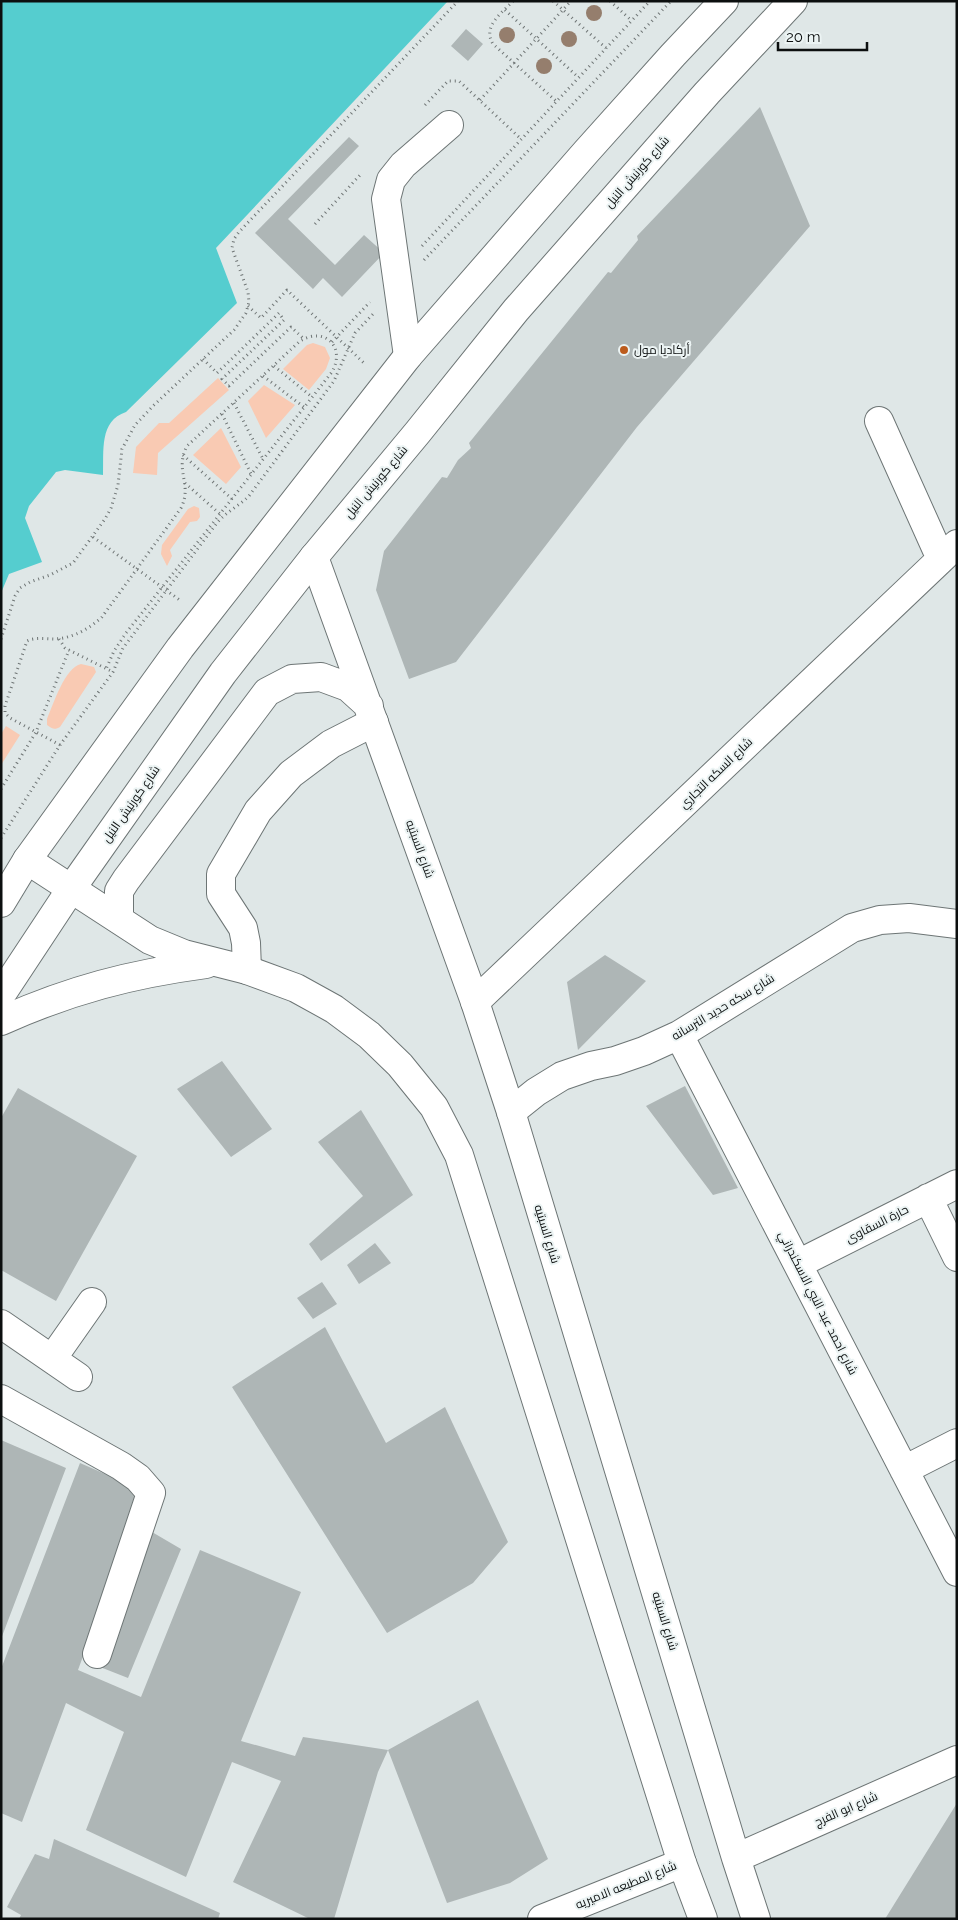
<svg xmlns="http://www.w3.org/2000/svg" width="958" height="1920" font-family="Raleway,Cairo,sans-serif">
<rect width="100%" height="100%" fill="#dfe7e7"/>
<path fill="#f9cab3" d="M313 343 325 347 330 358 326 369 309 390 283 369 307 345Z
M218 378 229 390 158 453 157 475 133 473 136 447 159 423H169Z
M264 385 295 405 266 438 248 401Z
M221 428 241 467 226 484 193 455Z
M194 506 199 508 200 517 197 521 190 522 170 550 172 556 167 566 161 554 162 545 188 509Z
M81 664 94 667 96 672 60 727C55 730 52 729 47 725V719C53 705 65 667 81 664Z
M6 726 20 735 1 765V734Z"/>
<path fill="#55cdcf" d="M1 1H448L216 248 237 303 126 412C99 421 104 451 103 475L65 470 56 472 29 506 25 518 42 562 9 574 1 593Z"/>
<path fill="#aeb6b6" d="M466 29 483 44 468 61 451 46Z
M760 107 810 226 637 427 456 662 409 679 376 590 384 551 442 477 447 478 458 460 471 448 469 443 608 272 611 273 638 240 637 236Z
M349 137 359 146 288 219 335 265 364 235 384 253 342 297 323 278 313 289 255 233Z
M605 955 646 981 578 1050 567 982Z
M222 1061 272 1129 231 1157 177 1089Z
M685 1086 738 1188 713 1195 646 1106Z
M18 1088 137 1156 56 1301 1 1270V1118Z
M361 1110 413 1195 321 1261 309 1244 363 1196 318 1142Z
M375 1243 391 1263 359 1284 347 1265Z
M322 1282 337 1304 313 1319 297 1298Z
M325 1327 386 1443 445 1407 508 1542 473 1583 387 1633 232 1387Z
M1 1440 66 1468 1 1639Z
M80 1463 144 1491 78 1670 141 1697 200 1550 301 1592 241 1741 295 1756 303 1737 388 1750 478 1700 548 1859 510 1883 447 1903 388 1750 378 1772 334 1919H310L233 1882 281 1781 232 1762 186 1877 86 1830 124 1732 66 1703 22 1822 1 1813V1669Z
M152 1532 181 1549 128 1678 100 1667Z
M957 1803V1919H885Z
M54 1839 220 1913 218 1919H19L21 1915 7 1907 35 1854 49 1859Z"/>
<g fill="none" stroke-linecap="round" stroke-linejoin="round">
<defs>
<path id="minor" d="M408 356 386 199 391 180 403 165 449 125
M879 421 941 559
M247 970 246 943 243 928 221 894V874L258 811 291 774 331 744 374 722
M475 1002 957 544
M679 1035 957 1572
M511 1112 536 1092 562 1076 591 1066 615 1061 644 1051 679 1035 852 928 880 920 909 918 957 924
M928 1198 957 1257
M798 1264 957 1184
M1 1324 78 1377
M52 1359 92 1302
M1 1399 121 1466 138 1478 151 1493 97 1654
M904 1470 957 1443
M542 1919 682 1863"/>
<path id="major" d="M314 557 475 1002 511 1112 736 1858 756 1919
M27 860 150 940 184 954 247 970 296 988 334 1009 369 1035 400 1065 434 1107 459 1155 682 1863 703 1919
M119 919V891L126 880 267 692 292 679 321 677 348 687 369 706
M1 1021C70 990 131 974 206 964
M736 1858 957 1760"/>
<path id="highway" d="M1 903 27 860 180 648 408 356 586 152 673 55 724 1
M1 995 71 889 223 673 314 557 418 432 516 310 707 93 793 1"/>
</defs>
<use href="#minor" stroke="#6d7575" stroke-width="30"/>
<use href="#major" stroke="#6d7575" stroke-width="30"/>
<use href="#highway" stroke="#6d7575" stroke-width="30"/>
<path stroke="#6f7575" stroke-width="3" stroke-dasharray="1 4" stroke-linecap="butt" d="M513 1C502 13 482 26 493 44L556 101
M553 1 606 48
M610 1 632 21
M505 10 578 77
M480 100 571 1
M425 105 448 81H459L521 139
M315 224 361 174
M422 246 650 1
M424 260 671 1
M248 306 261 318 287 290 366 365
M332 342 370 302
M203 359 217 373 279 313 284 320 222 379 229 386 291 327 304 339
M274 366 312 397
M263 376 304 407
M234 403 263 459
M222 414 251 474
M183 455 232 499
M185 483 220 514
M93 537 181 601
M1 639 15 596 20 588 30 582 50 575 73 563 105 519 111 508 118 485 122 449 135 425 154 405 234 330 246 313 249 302 248 292 232 248 234 239 239 232 458 1
M59 639 65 648 113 672
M60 745 10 718 5 713V706L27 641C35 637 46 639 55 639 73 638 89 629 102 617L181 508C193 484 174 471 187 446L300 341C325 326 346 347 332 372L126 633 114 651 106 669
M1 789 36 732 69 650
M1 838 60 745 113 672 123 648 217 523C226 512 239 506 249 496L334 381 355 333 373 314"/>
<use href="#minor" stroke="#fff" stroke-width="28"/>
<use href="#major" stroke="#fff" stroke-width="28"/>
<use href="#highway" stroke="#fff" stroke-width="28"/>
</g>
<g fill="#957e6d">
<circle cx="594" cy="13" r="8"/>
<circle cx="507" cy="35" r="8"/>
<circle cx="569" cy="39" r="8"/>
<circle cx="544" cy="66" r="8"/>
</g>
<circle fill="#bc5b1c" stroke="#ecf4f4" stroke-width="2" cx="624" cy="350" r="5"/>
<g text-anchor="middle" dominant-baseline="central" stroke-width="4" stroke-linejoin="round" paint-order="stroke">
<g font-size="12" fill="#0c0f0f" stroke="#ecf4f4">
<text transform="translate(637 172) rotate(-49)">شارع كورنيش النيل</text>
<text transform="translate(376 482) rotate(-50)">شارع كورنيش النيل</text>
<text transform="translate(716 773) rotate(-44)">شارع السكه التجاري</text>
<text transform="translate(131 804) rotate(-55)">شارع كورنيش النيل</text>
<text transform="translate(420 849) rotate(70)">شارع السبتيه</text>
<text transform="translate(723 1007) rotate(-31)">شارع سكه حديد الترسانه</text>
<text transform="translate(877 1224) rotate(-27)">حارة السقاوى</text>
<text transform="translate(547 1234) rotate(73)">شارع السبتيه</text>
<text transform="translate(818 1303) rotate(63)">شارع احمد عبد النبي الاسكندراني</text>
<text transform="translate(665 1621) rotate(73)">شارع السبتيه</text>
<text transform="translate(846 1809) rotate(-24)">شارع ابو الفرج</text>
<text transform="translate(626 1885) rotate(-22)">شارع المطبعه الاميريه</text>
</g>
<g font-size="12" fill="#0c0f0f" stroke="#ecf4f4" text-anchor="start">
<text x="634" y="350">أركاديا مول</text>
</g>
</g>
<rect width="958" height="1920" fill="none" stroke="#0c0f0f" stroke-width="5"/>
<path d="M778 42v8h89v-8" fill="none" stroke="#0c0f0f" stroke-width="2.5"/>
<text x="786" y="42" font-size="15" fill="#0c0f0f" stroke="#ecf4f4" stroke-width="4" paint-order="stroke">20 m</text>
</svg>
